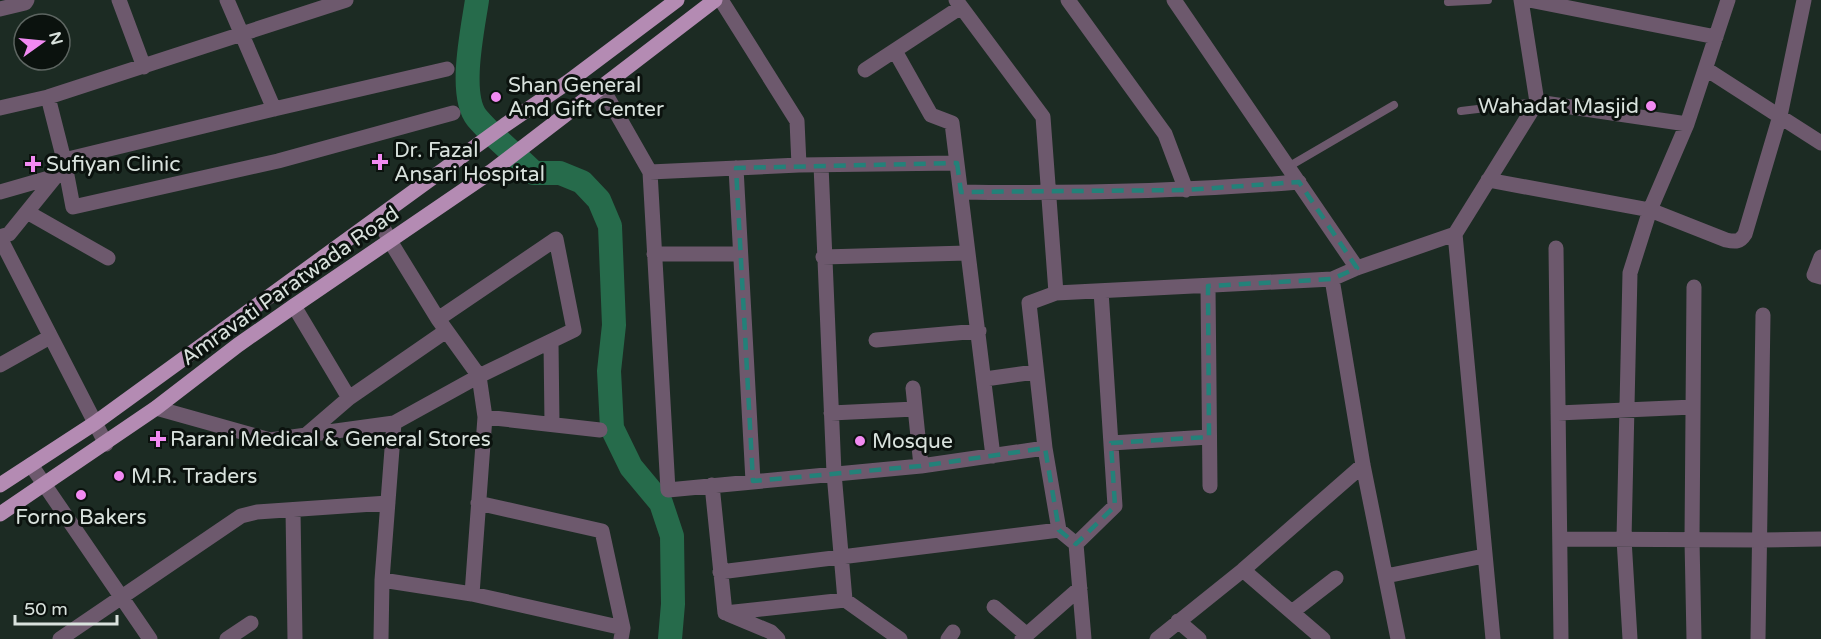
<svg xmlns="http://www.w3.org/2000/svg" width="1821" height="639" font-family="'Varela Round',sans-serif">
<rect width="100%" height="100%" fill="#1c2b23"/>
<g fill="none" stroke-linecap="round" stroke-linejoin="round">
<path stroke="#266b4b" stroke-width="24" d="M477 0C473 28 458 95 477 118 494 138 516 155 534 173H560L582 182 599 200 610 226 614 325 609 371 612 428 631 467 661 503 672 536 673 604 670 639"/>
<path stroke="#6d596d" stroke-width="8" d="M1448 2 1488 0
M1461 111 1537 102
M1288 167 1394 105"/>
<path stroke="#6d596d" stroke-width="15" d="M119 0 144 67
M227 0 274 109
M721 0 797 121 799 165
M956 0 1043 117 1056 293 1332 279 1357 268 1455 234 1537 102 1521 0
M1068 0 1165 134 1186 190
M1174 0 1357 268
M1529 0 1716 37
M0 9 25 3 27 0
M895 51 931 115 952 123 993 456
M1706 69 1821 143
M865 70 961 7
M601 86 650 172 668 490 921 466 1045 448
M48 97 64 160 73 207 278 161 453 113
M1537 102 1687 124
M0 108 48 97 346 0
M821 165 834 473 845 600 900 639
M736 168 753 481
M650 172 799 165 957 163
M1488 180 1650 210 1726 240C1736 242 1740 242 1745 234L1780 116 1804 0
M0 192 56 176
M961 192C1074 194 1186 191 1299 182
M27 212 108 258
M378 218 390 241 438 319 479 376 485 417 472 594
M1455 234 1493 639
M0 237 9 234 56 176 64 160 274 109 447 69
M0 238 106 444
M1556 248 1561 639
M654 254H740
M823 257 967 253
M1821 257 1814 275 1821 277
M1332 279 1363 465 1398 639
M1208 286 1210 486
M1056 293 1029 303 1045 448 1059 530 1076 544
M294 306 349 398 306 435
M876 340 979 331
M551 342 552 424
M0 365 50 337
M985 379 1035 372
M913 388 921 466
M349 398 446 331
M156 408 270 440 394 423 479 376 574 330 556 239 438 319
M831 413 915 409
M1558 413 1693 407
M485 417 600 430
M1111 443 1209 437
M31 465 150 639
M712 485 725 613
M478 503 602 531 623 628 621 639
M293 510 295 639
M1560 539 1761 540 1821 539
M1243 570 1323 639
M720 572 1059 530
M1386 576 1484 556
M382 580 472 594 623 628
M994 607 1027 635
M1292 612 1336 578
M725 613 845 600
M728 614 771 632 778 639
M1178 621 1199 639
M60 639 241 516 257 512 388 503
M227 639 251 623
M381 639 382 580 394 423
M948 639 953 632
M1022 639 1080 588
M1084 639 1076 544 1115 506 1101 291
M1157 639 1243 570 1363 465
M1630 639 1624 539 1630 273 1650 210 1687 124 1728 0
M1694 639 1692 540 1694 287
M1758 639 1763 315"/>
<path stroke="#b48bb3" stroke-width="15" d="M0 485 95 423 505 125 568 82 677 0
M0 514 156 408 238 345 294 306 492 171 715 0"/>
</g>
<path fill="none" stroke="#238179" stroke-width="4.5" stroke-dasharray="12 8" stroke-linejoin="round" d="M957 163 961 192 1186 190 1299 182 1357 268 1332 279 1208 286 1209 437 1111 443 1115 506 1076 544 1059 530 1045 448 921 466 753 481 736 168Z"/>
<g fill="#f28af2" stroke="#0b120e" stroke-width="2">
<circle cx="496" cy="97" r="6"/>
<circle cx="1651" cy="106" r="6"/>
<path d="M377 153h6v6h6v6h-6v6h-6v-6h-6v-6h6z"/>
<path d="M30 155h6v6h6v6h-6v6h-6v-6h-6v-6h6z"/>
<path d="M155 430h6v6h6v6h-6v6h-6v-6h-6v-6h6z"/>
<circle cx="860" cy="441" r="6"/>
<circle cx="119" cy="476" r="6"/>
<circle cx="81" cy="495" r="6"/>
</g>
<g text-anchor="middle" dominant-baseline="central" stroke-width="6" stroke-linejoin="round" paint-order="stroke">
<g font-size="21" fill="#d9e2dd" stroke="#0b120e" text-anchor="start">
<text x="508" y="85">Shan General<tspan x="508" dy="24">And Gift Center</tspan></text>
<text x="1639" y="106" text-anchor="end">Wahadat Masjid</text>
<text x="394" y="150">Dr. Fazal<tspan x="394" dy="24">Ansari Hospital</tspan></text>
<text x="46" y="164">Sufiyan Clinic</text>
<text x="170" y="439">Rarani Medical &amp; General Stores</text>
<text x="872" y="441">Mosque</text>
<text x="131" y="476">M.R. Traders</text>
<text x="81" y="517" text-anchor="middle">Forno Bakers</text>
</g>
<g font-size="21" fill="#d9e2dd" stroke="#0b120e">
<text transform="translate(290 286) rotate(-35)">Amravati Paratwada Road</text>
</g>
</g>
<g transform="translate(42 42) rotate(75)"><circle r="28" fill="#0b120e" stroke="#5d6561" stroke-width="1.5"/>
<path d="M0-4.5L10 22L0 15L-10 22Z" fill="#f28af2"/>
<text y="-9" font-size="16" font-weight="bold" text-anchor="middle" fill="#d9e2dd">N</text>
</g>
<path d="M15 615v9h102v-9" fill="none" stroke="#d9e2dd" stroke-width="3"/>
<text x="24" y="615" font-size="18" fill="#d9e2dd" stroke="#0b120e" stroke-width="4.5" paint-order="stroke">50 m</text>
</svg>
